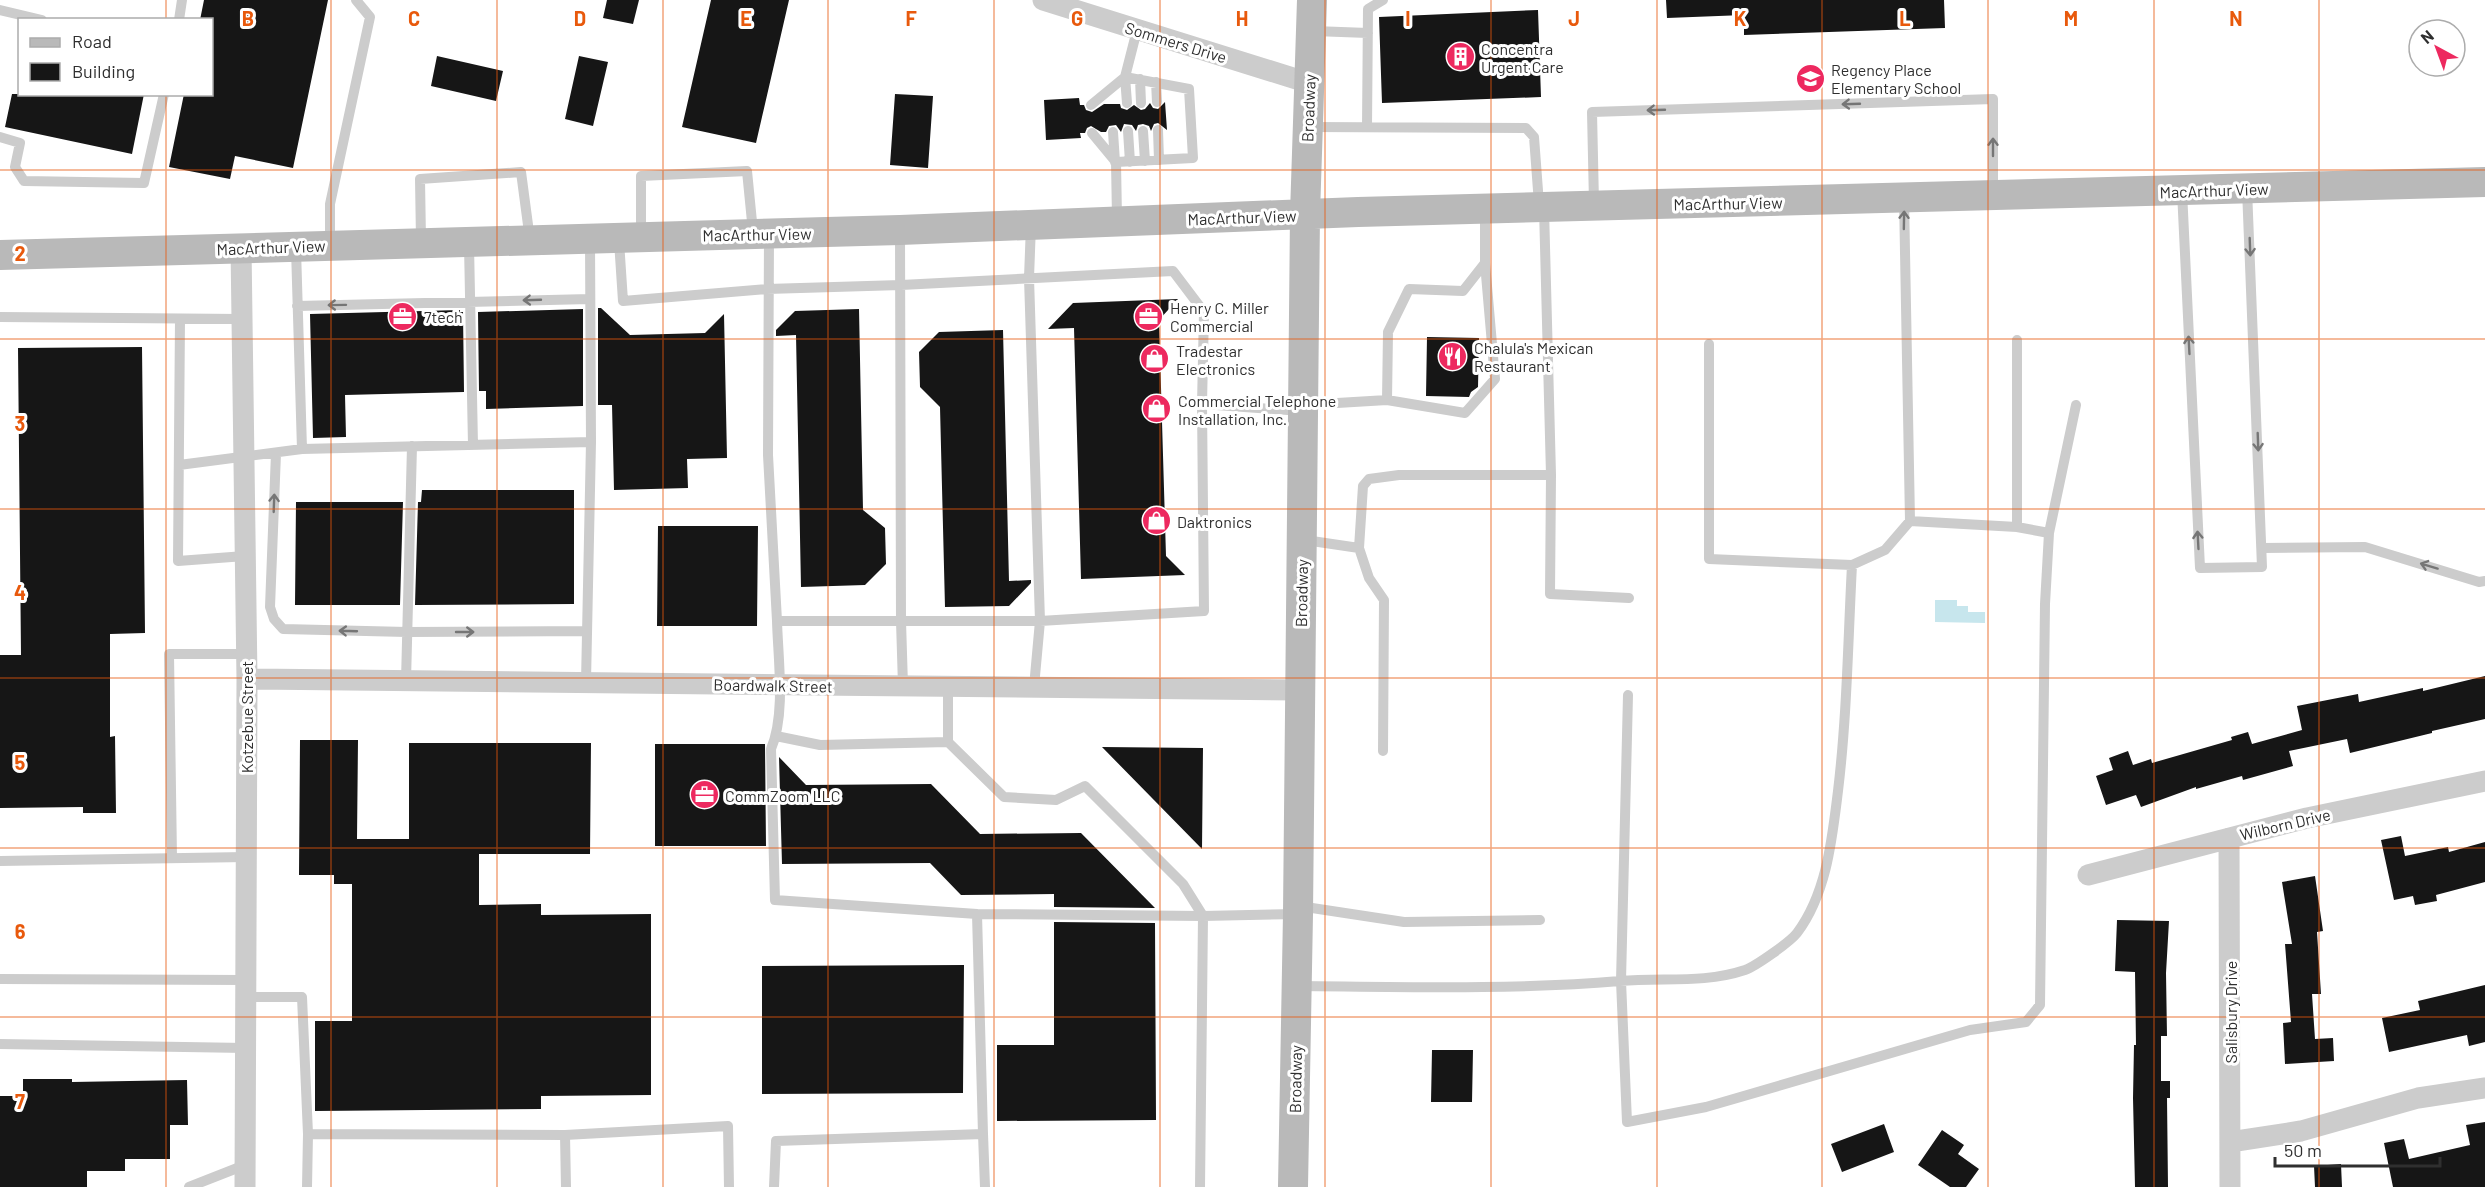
<svg xmlns="http://www.w3.org/2000/svg" width="2485" height="1187" font-family="Barlow,sans-serif">
<rect width="100%" height="100%" fill="#fff"/>
<path fill="#c7e6ed" d="M1935 600H1957V606H1968V612H1985V623L1935 622Z"/>
<path fill="#161616" d="M204 0H328L293 168 235 156 230 179 169 167 184 94H212V20H200Z
M607 0H639L633 24 603 18Z
M711 0H789L756 143 682 127Z
M1666 0H1944L1945 28 1744 35V15L1667 18Z
M1538 10 1541 97 1382 103 1379 17Z
M437 56 503 71 496 101 431 86Z
M579 56 608 62 593 126 565 119Z
M12 94H144L132 154 5 127Z
M895 94 933 96 928 168 890 165Z
M1079 98 1080 105H1084L1086 110 1092 112 1104 104H1120L1121 108 1127 110 1134 105 1141 110 1145 109 1150 103 1153 108 1158 109 1165 102 1167 130 1158 123 1154 124 1151 131 1149 126 1143 124 1138 125 1136 131 1132 125 1124 124 1121 132 1116 125 1109 126 1106 132H1101L1091 126 1087 128 1085 133H1080L1081 138 1046 140 1044 100Z
M1178 299 1159 320 1166 556 1185 575 1081 579 1074 328 1048 329 1073 303Z
M598 308H601L630 335 705 333 724 314 727 458 687 459 688 488 614 490 612 405H598Z
M583 309V406L486 409V391H479L478 312Z
M859 309 863 510 885 528 886 564 865 585 801 587 796 335 776 336V330L795 311Z
M460 310V312H463L464 392 345 395 346 437 313 438 310 314Z
M1003 330 1009 581 1031 580V583L1009 606 945 607 940 407 920 387 919 352 939 332Z
M1427 337 1479 338 1478 387 1471 392 1469 397 1426 396Z
M142 347 145 633 110 634V737L115 736 116 813H83V807L0 808V655H21L18 348Z
M422 490H574V604L415 605 418 502H421Z
M296 502H403L400 605H295Z
M658 526H758L757 626H657Z
M2485 676V719L2432 731V733L2350 753 2347 739 2289 751 2293 766 2243 780 2242 776 2196 789V787L2141 807 2136 795 2106 805 2096 776 2113 770 2109 758 2128 751 2133 765 2151 759 2152 763 2232 740 2231 737 2248 732 2252 744 2302 730 2297 706 2358 694 2359 702 2423 688V691Z
M300 740H358L357 839H409V743H591L590 854H479V905L541 904V915L651 914V1095L541 1096V1109L315 1111V1021H352V884H334V875H299Z
M655 744H765L766 846H655Z
M1102 747 1203 748 1202 849Z
M779 757 806 785 931 784 980 834 1081 833 1155 908 1054 907V894L961 895 930 863 782 864Z
M2401 836 2405 856 2448 847 2449 852 2485 842V882L2436 895 2437 901 2415 905 2413 896 2394 900 2381 840Z
M2315 876 2323 931 2317 932 2321 994H2312L2315 1039 2333 1038 2334 1061 2285 1064 2283 1023 2291 1022 2285 944H2292L2282 882Z
M2117 920 2169 921 2166 973 2167 1036H2161V1081H2170V1098H2167L2168 1187H2135L2133 1098 2134 1045H2136L2135 972 2115 971Z
M1054 922 1155 923 1156 1120 997 1121V1045H1054Z
M964 965 963 1093 762 1094V966Z
M2485 985V1042L2469 1046 2467 1035 2389 1052 2382 1018 2420 1010 2418 1001Z
M1432 1050H1473L1472 1102H1431Z
M23 1079H72V1082L187 1080 188 1125H170V1159H125V1171H87V1187H0V1096H23Z
M2485 1122V1187H2393L2384 1143 2404 1139 2409 1159 2470 1145 2466 1125Z
M1884 1124 1894 1152 1842 1172 1831 1144Z
M1942 1130 1964 1145 1958 1154 1979 1169 1966 1187H1950L1918 1165Z
M2341 1164 2342 1187H2315L2314 1166Z"/>
<g fill="none" stroke-linecap="round" stroke-linejoin="round">
<path stroke="#ccc" stroke-width="10" d="M0 10 42 20
M179 20 182 0
M1314 31 1368 33
M1125 77 1127 103
M1140 79 1141 103
M1156 82 1157 102
M1091 105 1125 77
M1309 127 1526 128 1534 137 1539 204
M1367 127 1368 9 1383 0
M1158 130 1159 160
M1128 131 1130 162
M1143 131 1145 161
M1113 132 1115 162
M1092 133 1116 162
M0 137 20 143 15 167 24 181 144 183 164 94
M2182 191 2200 568 2262 567 2247 189
M1904 198 1910 521
M1594 203 1592 112 1993 99V194
M1544 208 1551 475
M1117 218 1116 162 1193 158 1189 89 1125 77 1137 30
M1031 225 1029 278 1040 621 1034 687
M900 231 901 621 903 686
M769 235 768 455 777 621
M641 237V176L747 171 753 232
M421 240 420 179 521 172 530 240
M619 241 623 301 767 289 901 285 1173 271 1204 312 1202 404 1302 411
M330 245V204L370 17 356 0
M469 245 473 445
M296 249 302 449 591 442 590 239
M297 306 590 299
M0 317 242 319
M180 319 178 561 245 556
M2017 340V527
M1387 400 1465 413 1495 379 1485 263
M1304 405 1387 400 1388 332 1409 289 1463 291 1485 263V210
M276 453 270 607 274 619 283 629 407 632 587 631
M179 465 302 449
M2049 533 2076 405
M1305 540 1359 548 1369 578 1384 600 1383 751
M1359 548 1363 486 1369 479 1399 475H1551L1550 594 1629 598
M2262 548 2365 547 2479 582 2485 581
M406 681 412 446
M586 682 591 442
M1628 695 1621 981 1627 1122 1706 1107 1970 1030 2026 1022 2040 1005 2045 604 2049 533 2017 527 1910 521 1885 550 1852 565 1709 559V344
M776 736 820 745 948 742V687
M948 742 1004 797 1056 800 1085 786 1183 884 1203 916 1200 1187
M172 858 169 654H247
M0 861 246 857
M1299 906 1404 922 1540 920
M977 914 775 900 771 749C786 714 778 659 777 621H1040L1204 611 1202 404
M0 979 246 980
M1298 986C1406 987 1513 990 1620 981 1663 977 1703 984 1745 970 1756 966 1790 942 1797 933 1827 893 1832 839 1838 791 1847 716 1848 641 1852 565
M246 997H302L308 1134 565 1135 566 1187
M0 1044 246 1048
M983 1134 977 914 1203 916 1297 914
M565 1135 728 1126 729 1187
M189 1187 245 1165
M307 1187 308 1134
M774 1187 776 1141 983 1134 985 1187"/>
<path stroke="#ccc" stroke-width="21" d="M1043 0 1309 83
M241 247 247 679 245 1187
M247 679 1299 690
M2229 838 2230 1187
M2088 875 2307 818 2485 781
M2230 1142 2301 1131 2418 1098 2485 1088"/>
<path stroke="#b9b9b9" stroke-width="30" d="M0 255 900 230 1358 212 2485 182
M1293 1187 1298 914 1305 214 1312 0"/>
</g>
<defs><path id="oneway-shaft" d="M-6 0H5M1.5-3L5.5 0L1.5 3" fill="none" stroke-width="1.6" stroke-linecap="round" stroke-linejoin="round" transform="scale(1.5)"/></defs>
<g stroke="#767676">
<use href="#oneway-shaft" transform="translate(1851 104) rotate(178)"/>
<use href="#oneway-shaft" transform="translate(1656 110) rotate(178)"/>
<use href="#oneway-shaft" transform="translate(1993 147) rotate(-90)"/>
<use href="#oneway-shaft" transform="translate(1904 220) rotate(-89)"/>
<use href="#oneway-shaft" transform="translate(2250 247) rotate(88)"/>
<use href="#oneway-shaft" transform="translate(532 300) rotate(178)"/>
<use href="#oneway-shaft" transform="translate(337 305) rotate(179)"/>
<use href="#oneway-shaft" transform="translate(2189 345) rotate(-93)"/>
<use href="#oneway-shaft" transform="translate(2258 442) rotate(88)"/>
<use href="#oneway-shaft" transform="translate(274 503) rotate(-88)"/>
<use href="#oneway-shaft" transform="translate(2198 540) rotate(-93)"/>
<use href="#oneway-shaft" transform="translate(2429 566) rotate(-163)"/>
<use href="#oneway-shaft" transform="translate(348 631) rotate(-178)"/>
<use href="#oneway-shaft" transform="translate(465 632)"/>
</g>
<path fill="none" stroke="#e8590c" stroke-width="1.5" stroke-opacity="0.55" d="M166 0V20M331 0V1187M497 0V1187M663 0V1187M828 0V1187M994 0V1187M1160 0V1187M1325 0V1187M1491 0V1187M1657 0V1187M1822 0V1187M1988 0V1187M2154 0V1187M2319 0V1187M166 94V1187M0 170H2485M0 339H2485M0 509H2485M0 678H2485M0 848H2485M0 1017H2485"/>
<defs>
<symbol id="building-disc" viewBox="-11 -11 22 22"><circle r="9.5" fill="#ed295f" stroke="#fff"/><path d="M-4-6H4V6H1V3H-1V6H-4ZM-2.5-4.3h1.7v1.8h-1.7ZM.8-4.3h1.7v1.8H.8ZM-2.5-1h1.7V.8h-1.7ZM.8-1h1.7V.8H.8Z" fill="#fff"/></symbol>
<symbol id="school-disc" viewBox="-11 -11 22 22"><circle r="9.5" fill="#ed295f" stroke="#fff"/><path d="M0-5L7-2L0 1L-7-2ZM-4 1L0 2.5L4 1V4Q0 6-4 4Z" fill="#fff"/></symbol>
<symbol id="office-disc" viewBox="-11 -11 22 22"><circle r="9.5" fill="#ed295f" stroke="#fff"/><path d="M-6-3h4V-5.5h4V-3h4V5H-6ZM-1-4.5V-3h2v-1.5ZM-6 0V1H6V0Z" fill="#fff"/></symbol>
<symbol id="restaurant-disc" viewBox="-11 -11 22 22"><circle r="9.5" fill="#ed295f" stroke="#fff"/><path d="M-5-6h1v4h1v-4h1v4h1v-4h1v5L-1.5 .5V6h-2V.5L-5-1ZM5-6V6H3V1.5H1.5Q1.5-4 5-6Z" fill="#fff"/></symbol>
<symbol id="shop-disc" viewBox="-11 -11 22 22"><circle r="9.5" fill="#ed295f" stroke="#fff"/><path d="M-5-2.5h2.3a2.7 3.5 0 0 1 5.4 0H5L5.5 6h-11ZM-1.5-2.5h3a1.5 2.3 0 0 0-3 0Z" fill="#fff"/></symbol>
</defs>
<g fill-rule="evenodd">
<use href="#building-disc" x="1444" y="40" width="33" height="33"/>
<use href="#school-disc" x="1794" y="62" width="33" height="33"/>
<use href="#office-disc" x="386" y="300" width="33" height="33"/>
<use href="#office-disc" x="1132" y="300" width="33" height="33"/>
<use href="#restaurant-disc" x="1436" y="340" width="33" height="33"/>
<use href="#shop-disc" x="1138" y="342" width="33" height="33"/>
<use href="#shop-disc" x="1140" y="392" width="33" height="33"/>
<use href="#shop-disc" x="1140" y="504" width="33" height="33"/>
<use href="#office-disc" x="688" y="778" width="33" height="33"/>
</g>
<g text-anchor="middle" dominant-baseline="central" stroke-width="6" stroke-linejoin="round" paint-order="stroke">
<g font-size="16" fill="#2f2f2f" stroke="#fff">
<text transform="translate(1176 42) rotate(17)">Sommers Drive</text>
<text transform="translate(1308 108) rotate(-88)">Broadway</text>
<text transform="translate(2214 190) rotate(-2)">MacArthur View</text>
<text transform="translate(1728 203) rotate(-1)">MacArthur View</text>
<text transform="translate(1242 217) rotate(-2)">MacArthur View</text>
<text transform="translate(757 234) rotate(-1)">MacArthur View</text>
<text transform="translate(271 247) rotate(-2)">MacArthur View</text>
<text transform="translate(1301 593) rotate(-89)">Broadway</text>
<text transform="translate(773 685) rotate(1)">Boardwalk Street</text>
<text transform="translate(246 717) rotate(-90)">Kotzebue Street</text>
<text transform="translate(2285 824) rotate(-13)">Wilborn Drive</text>
<text transform="translate(2230 1012) rotate(-90)">Salisbury Drive</text>
<text transform="translate(1295 1079) rotate(-89)">Broadway</text>
</g>
<g font-size="16" fill="#2f2f2f" stroke="#fff" text-anchor="start">
<text x="1481" y="48">Concentra<tspan x="1481" dy="18">Urgent Care</tspan></text>
<text x="1831" y="69">Regency Place<tspan x="1831" dy="18">Elementary School</tspan></text>
<text x="1170" y="307">Henry C. Miller<tspan x="1170" dy="18">Commercial</tspan></text>
<text x="424" y="316">7tech</text>
<text x="1474" y="347">Chalula's Mexican<tspan x="1474" dy="18">Restaurant</tspan></text>
<text x="1176" y="350">Tradestar<tspan x="1176" dy="18">Electronics</tspan></text>
<text x="1178" y="400">Commercial Telephone<tspan x="1178" dy="18">Installation, Inc.</tspan></text>
<text x="1177" y="521">Daktronics</text>
<text x="725" y="795">CommZoom LLC</text>
</g>
</g>
<g font-size="20" text-anchor="middle" font-weight="bold" fill="#e8590c" stroke="#fff" stroke-width="6" stroke-linejoin="round" paint-order="stroke">
<text x="248" y="26">B</text>
<text x="414" y="26">C</text>
<text x="580" y="26">D</text>
<text x="746" y="26">E</text>
<text x="911" y="26">F</text>
<text x="1077" y="26">G</text>
<text x="1242" y="26">H</text>
<text x="1408" y="26">I</text>
<text x="1574" y="26">J</text>
<text x="1740" y="26">K</text>
<text x="1905" y="26">L</text>
<text x="2071" y="26">M</text>
<text x="2236" y="26">N</text>
<text x="20" y="261">2</text>
<text x="20" y="431">3</text>
<text x="20" y="600">4</text>
<text x="20" y="770">5</text>
<text x="20" y="939">6</text>
<text x="20" y="1109">7</text>
</g>
<rect x="18" y="18" width="195" height="78" fill="#ffffff" stroke="#acacac" stroke-width="1.5"/>
<rect x="30" y="38" width="30" height="9" fill="#b9b9b9" stroke="#acacac" stroke-width="1.5"/>
<text x="72" y="48" font-size="18" fill="#2f2f2f">Road</text>
<rect x="30" y="63" width="30" height="18" fill="#161616" stroke="#acacac" stroke-width="1.5"/>
<text x="72" y="78" font-size="18" fill="#2f2f2f">Building</text>
<g transform="translate(2437 48) rotate(319)"><circle r="28" fill="#ffffff" stroke="#acacac" stroke-width="1.5"/>
<path d="M0-4.5L10 22L0 15L-10 22Z" fill="#ed295f"/>
<text y="-9" font-size="16" font-weight="bold" text-anchor="middle" fill="#2f2f2f">N</text>
</g>
<path d="M2275 1157v9h165v-9" fill="none" stroke="#2f2f2f" stroke-width="3"/>
<text x="2284" y="1157" font-size="18" fill="#2f2f2f" stroke="#ffffff" stroke-width="4.5" paint-order="stroke">50 m</text>
</svg>
